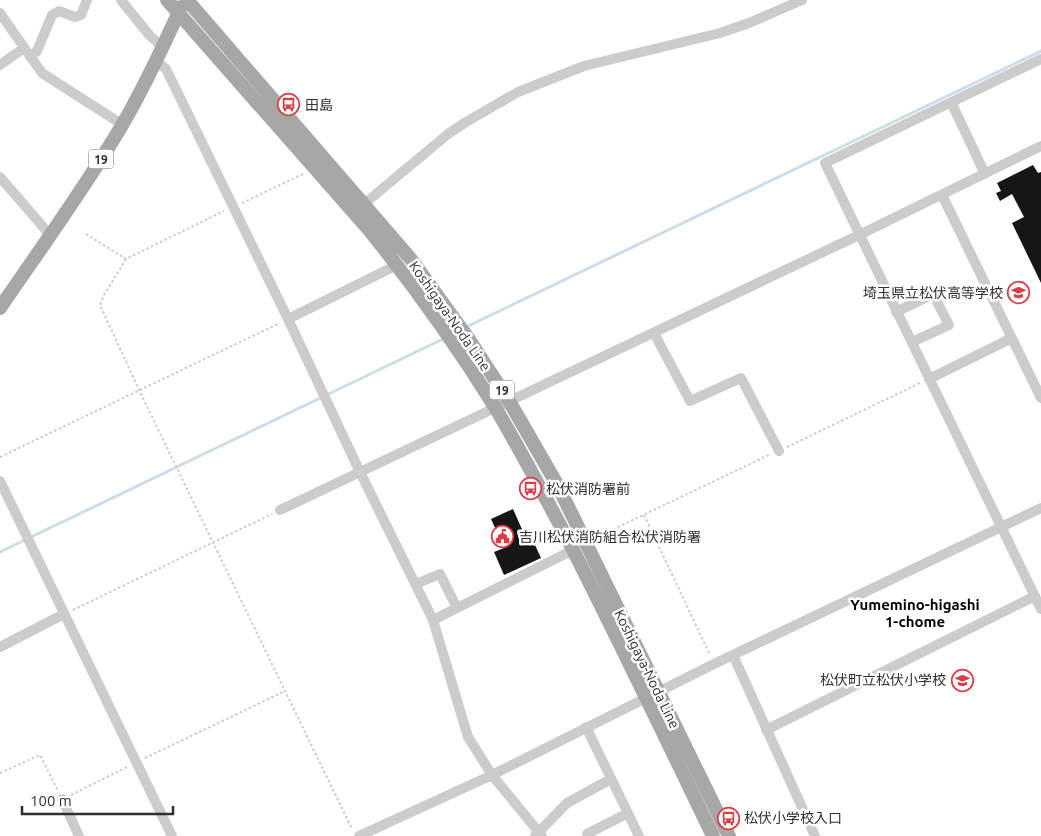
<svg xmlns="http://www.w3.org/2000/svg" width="1041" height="836" font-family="Ubuntu,'Noto Sans JP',sans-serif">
<rect width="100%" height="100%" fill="#fff"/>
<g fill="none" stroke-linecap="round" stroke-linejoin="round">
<path stroke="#ccdeea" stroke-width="3" d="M464 328 1041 51
M0 552 445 338"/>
</g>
<path fill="#161616" d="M1033 165 1038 173 1041 172V283L1012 223 1024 217 1012 194 1000 201 996 193 1001 191 997 183Z
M513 509 525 536 530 534 541 558 504 575 494 552 504 548 491 519Z"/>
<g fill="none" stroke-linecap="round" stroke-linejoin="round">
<path stroke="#ccc" stroke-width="2" stroke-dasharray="2.5 2.5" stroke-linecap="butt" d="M242 203 303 174
M86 234 126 259 224 211
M126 259 104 295 100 305 139 390 352 829
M787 447 920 383
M0 457 280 323
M644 515 710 655
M595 538 769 455
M73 610 272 514
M145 758 285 691
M0 773 40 755 58 791
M71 795 127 767"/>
<path stroke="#ccc" stroke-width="10" d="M121 0 150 36 163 47
M0 13 42 73 123 125
M30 57 37 51 52 15 59 11 75 17 81 15 87 0
M1041 59 825 163 1041 609
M156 60 166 69 288 319 360 472 433 620 468 737 492 775 542 836
M0 65 24 48
M951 102 985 174
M0 177 50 235
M942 195 1041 398
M364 204 448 134 466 122 518 92 584 66 720 33 749 23 802 0
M896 312 933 294 949 325 912 342
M288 319 397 265
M654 333 690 401 741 378 779 451
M929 379 1012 338
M0 481 172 836
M280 510 859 235 1041 146
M416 584 440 574 457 608
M433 620 573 550
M0 647 64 614
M733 655 815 836
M586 727 639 836
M766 730 1035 596
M62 799 79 836
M359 836 492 775 714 664 1041 508
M535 836 567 803 611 779
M588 836 587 834 628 813"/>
<path stroke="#a7a7a7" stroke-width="14" d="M167 0 370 231C415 287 457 346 495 407 521 451 544 495 568 540 618 638 665 737 713 836
M187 0 410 258 468 338 509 401 558 486 729 836
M0 308C41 248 84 189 121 127 144 88 163 47 181 7"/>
</g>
<defs>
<symbol id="bus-ring" viewBox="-11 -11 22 22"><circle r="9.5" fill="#fff" stroke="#db3d44" stroke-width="1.5"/><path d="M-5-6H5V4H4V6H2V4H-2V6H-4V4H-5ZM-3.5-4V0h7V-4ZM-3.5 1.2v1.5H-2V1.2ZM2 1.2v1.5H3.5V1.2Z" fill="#db3d44"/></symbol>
<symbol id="school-ring" viewBox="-11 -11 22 22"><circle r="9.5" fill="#fff" stroke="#db3d44" stroke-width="1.5"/><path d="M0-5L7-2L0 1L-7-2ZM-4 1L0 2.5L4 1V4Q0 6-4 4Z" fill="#db3d44"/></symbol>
<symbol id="civic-ring" viewBox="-11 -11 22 22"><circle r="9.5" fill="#fff" stroke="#db3d44" stroke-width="1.5"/><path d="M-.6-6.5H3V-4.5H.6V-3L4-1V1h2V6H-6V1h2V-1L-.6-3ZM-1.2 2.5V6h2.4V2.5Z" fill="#db3d44"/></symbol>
</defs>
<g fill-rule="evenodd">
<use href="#bus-ring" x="276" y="92" width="25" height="25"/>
<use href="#school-ring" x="1006" y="280" width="25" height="25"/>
<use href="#bus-ring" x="518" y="476" width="25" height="25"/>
<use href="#civic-ring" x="490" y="524" width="25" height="25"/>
<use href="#school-ring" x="950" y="668" width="25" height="25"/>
<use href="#bus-ring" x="716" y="806" width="25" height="25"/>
</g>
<g text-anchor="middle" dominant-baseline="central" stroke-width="5" stroke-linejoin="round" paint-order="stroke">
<g fill="#fff" stroke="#6d6d6d" stroke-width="1">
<rect x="88.5" y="149.5" width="25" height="19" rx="4"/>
<rect x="489.5" y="380.5" width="25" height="19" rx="4"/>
</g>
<g font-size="12" font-weight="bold" fill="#2f2f2f">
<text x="101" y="159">19</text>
<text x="502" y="390">19</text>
</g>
<g font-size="14" fill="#2f2f2f" stroke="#fff" text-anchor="start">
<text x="305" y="105">田島</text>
<text x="1003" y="293" text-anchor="end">埼玉県立松伏高等学校</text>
<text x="546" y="489">松伏消防署前</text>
<text x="519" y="537">吉川松伏消防組合松伏消防署</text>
<text x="946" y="680" text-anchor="end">松伏町立松伏小学校</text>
<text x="744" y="818">松伏小学校入口</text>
</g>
<g font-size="14" fill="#2f2f2f" stroke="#fff">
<text transform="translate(450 316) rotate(55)">Koshigaya-Noda Line</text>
<text transform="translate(647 669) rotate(64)">Koshigaya-Noda Line</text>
</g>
<g font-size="15" font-weight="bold" fill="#000" stroke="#fff">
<text x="915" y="604">Yumemino-higashi<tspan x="915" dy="17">1-chome</tspan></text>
</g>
</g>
<path d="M22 806v8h151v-8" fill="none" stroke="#2f2f2f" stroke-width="2.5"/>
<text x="30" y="806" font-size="15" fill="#2f2f2f" stroke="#ffffff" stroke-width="4" paint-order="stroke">100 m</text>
</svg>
